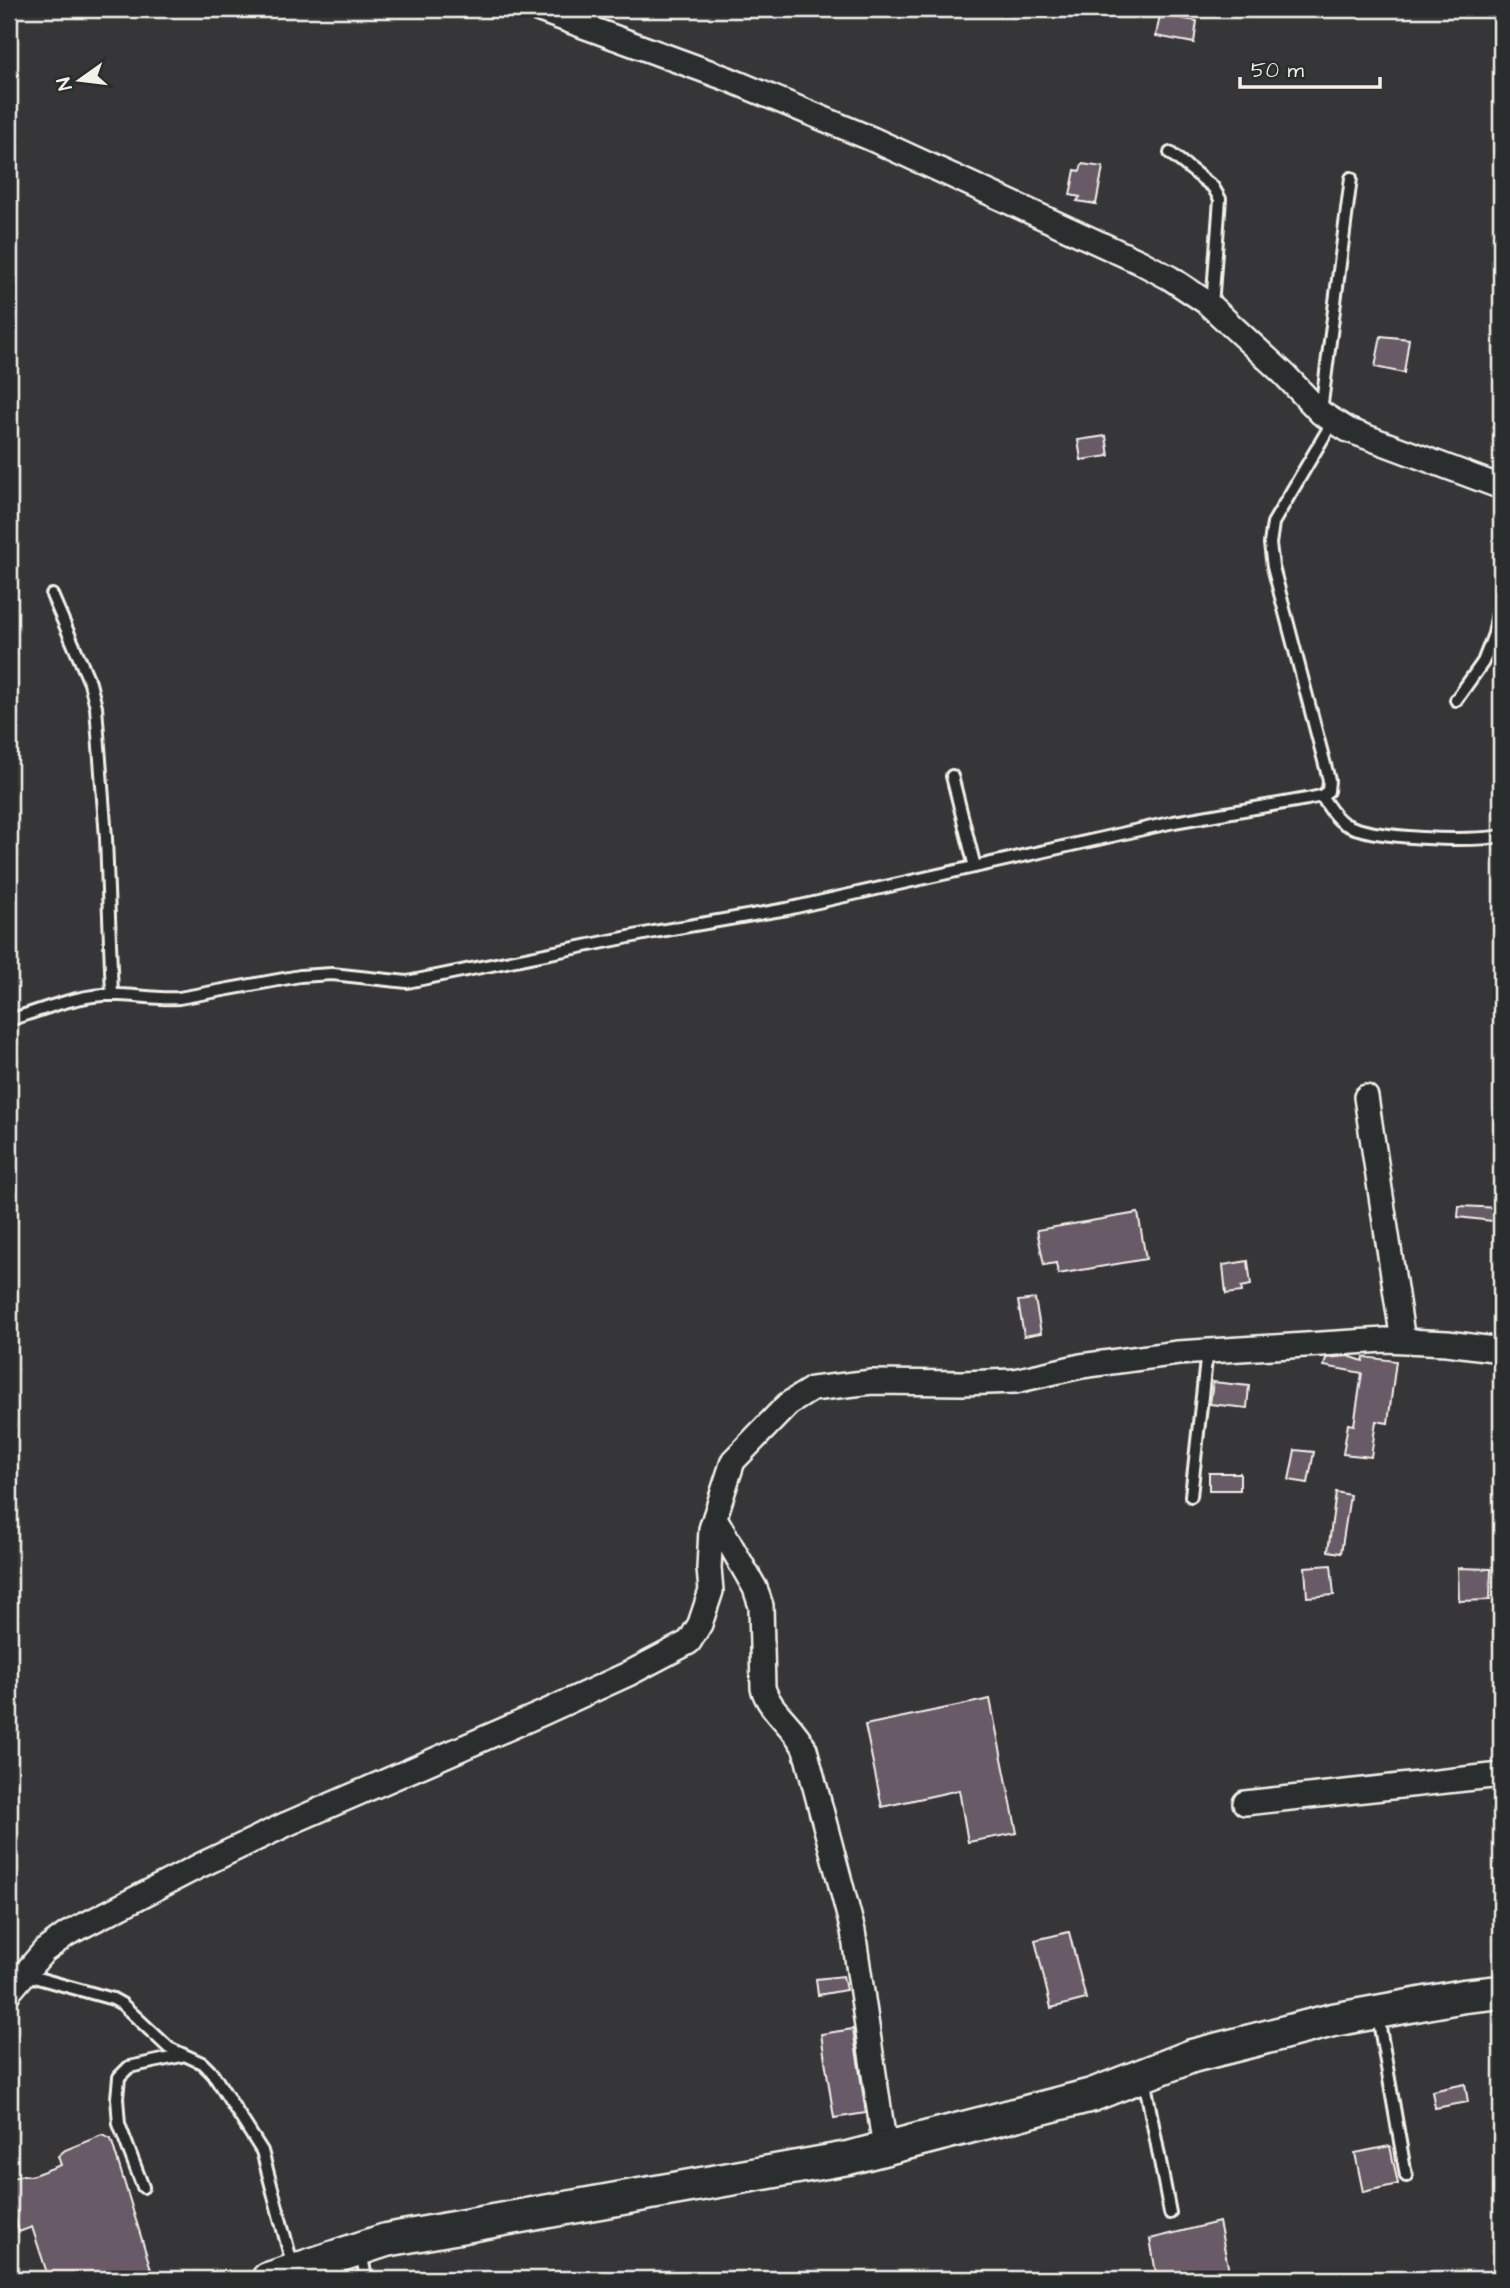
<svg xmlns="http://www.w3.org/2000/svg" width="1510" height="2288" font-family="'Architects Daughter',sans-serif">
<rect width="100%" height="100%" fill="#363639"/>
<filter id="ink" filterUnits="userSpaceOnUse"><feTurbulence type="fractalNoise" baseFrequency=".0143" numOctaves="2"/><feDisplacementMap in="SourceGraphic" scale="14" xChannelSelector="R" yChannelSelector="G"/><feConvolveMatrix kernelMatrix="1 2 1 2 8 2 1 2 1" color-interpolation-filters="sRGB"/></filter>
<g filter="url(#ink)">
<path fill="#685a66" stroke="#f4f1e8" stroke-width="2" d="M1160 15 1197 21 1194 43 1156 36Z
M1082 164 1103 167 1096 204 1077 201 1080 197 1070 195 1075 170 1080 171Z
M1381 336 1409 339 1404 373 1375 367Z
M1106 436 1109 456 1081 460 1078 440Z
M1459 1206 1501 1208V1222L1458 1217Z
M1138 1213 1146 1259 1058 1274 1056 1263 1044 1265 1037 1230Z
M1248 1261 1251 1285 1241 1287 1242 1292 1226 1294 1223 1265Z
M1035 1299 1041 1333 1024 1336 1018 1301Z
M1348 1356 1363 1361 1364 1357 1396 1361 1388 1423 1376 1421 1371 1457 1343 1454 1348 1424 1354 1425 1362 1373 1324 1366 1326 1358Z
M1213 1382 1249 1386 1247 1408 1210 1404Z
M1295 1450 1314 1452 1308 1483 1289 1480Z
M1209 1473H1240V1490H1209Z
M1336 1492 1350 1495 1341 1553 1328 1551Z
M1331 1565 1334 1595 1307 1597 1305 1567Z
M1458 1568 1491 1569 1490 1600 1459 1601Z
M990 1699 1017 1833 968 1842 959 1790 882 1807 865 1725Z
M1069 1932 1086 1999 1051 2008 1035 1940Z
M843 1976 846 1990 818 1995 816 1979Z
M853 2029 866 2113 834 2118 821 2034Z
M1465 2084 1468 2102 1435 2108 1432 2091Z
M102 2135 111 2139 154 2279H49L32 2227 19 2232 9 2199V2179L23 2175 31 2176 61 2165 58 2156 65 2150Z
M1390 2146 1398 2184 1363 2192 1355 2153Z
M1219 2222 1229 2271 1208 2273 1185 2279H1157L1150 2239Z"/>
<g fill="none" stroke-linecap="round" stroke-linejoin="round">
<defs>
<path id="lane" d="M1170 153 1213 187 1220 199 1212 306
M1321 411 1351 178
M52 595 90 683 96 707 106 838 112 995
M1456 700 1483 662 1494 634 1501 597
M952 776 975 867
M1321 796C1328 805 1335 819 1345 824 1372 839 1471 842 1501 836
M9 1020C39 1011 71 997 103 995 129 993 153 1000 179 998L300 976 332 974 407 982 654 932 787 909 1174 822 1307 799 1321 796 1328 791 1329 780 1273 567 1270 544 1273 523 1333 421
M1191 1496 1207 1351
M23 1974 113 1999 122 2004 169 2048 202 2063 213 2074 262 2151 293 2267
M1378 2016 1406 2176
M1144 2078 1170 2213
M143 2187 119 2124 117 2098 119 2077 129 2067 181 2056
M361 2251 366 2279"/>
<path id="street" d="M537 9 728 79 872 139 1140 262 1170 278 1206 302 1285 375 1321 413 1348 430 1501 487
M1366 1097 1403 1341
M715 1518 755 1588 761 1606 763 1688C770 1712 795 1726 805 1749L853 1931 885 2149
M1245 1803 1501 1775
M9 1992 44 1951 67 1934 199 1866 287 1824 543 1713 628 1674 689 1642 700 1624 711 1591 709 1568 711 1529 733 1461 788 1404 812 1389 872 1382 962 1383 1015 1381 1081 1366 1178 1353 1385 1340 1447 1343 1501 1350"/>
<path id="secondary" d="M268 2279 386 2240 848 2158 1092 2095 1192 2056 1333 2020 1464 1996 1501 1992"/>
</defs>
<use href="#lane" stroke="#f4f1e8" stroke-width="16"/>
<use href="#street" stroke="#f4f1e8" stroke-width="28"/>
<use href="#secondary" stroke="#f4f1e8" stroke-width="37"/>
<use href="#lane" stroke="#2a2d2e" stroke-width="10"/>
<use href="#street" stroke="#2a2d2e" stroke-width="23"/>
<use href="#secondary" stroke="#2a2d2e" stroke-width="32"/>
</g>
</g>
<rect width="1510" height="2288" fill="none" stroke="#2a2d2e" stroke-width="35"/>
<rect x="18" y="18" width="1475" height="2253" fill="none" stroke="#f4f1e8" stroke-width="2.5" filter="url(#ink)"/>
<g transform="translate(80 80) rotate(256)" stroke="#2a2d2e" stroke-width="5" paint-order="stroke">
<path d="M0-5L12 26L0 18L-12 26Z" fill="#f4f1e8"/>
<text y="-10" font-size="19" font-weight="bold" text-anchor="middle" fill="#f4f1e8">N</text>
</g>
<path d="M1240 77v10h140v-10" fill="none" stroke="#f4f1e8" stroke-width="3.5"/>
<text x="1251" y="77" font-size="21" fill="#f4f1e8" stroke="#2a2d2e" stroke-width="5" paint-order="stroke">50 m</text>
</svg>
